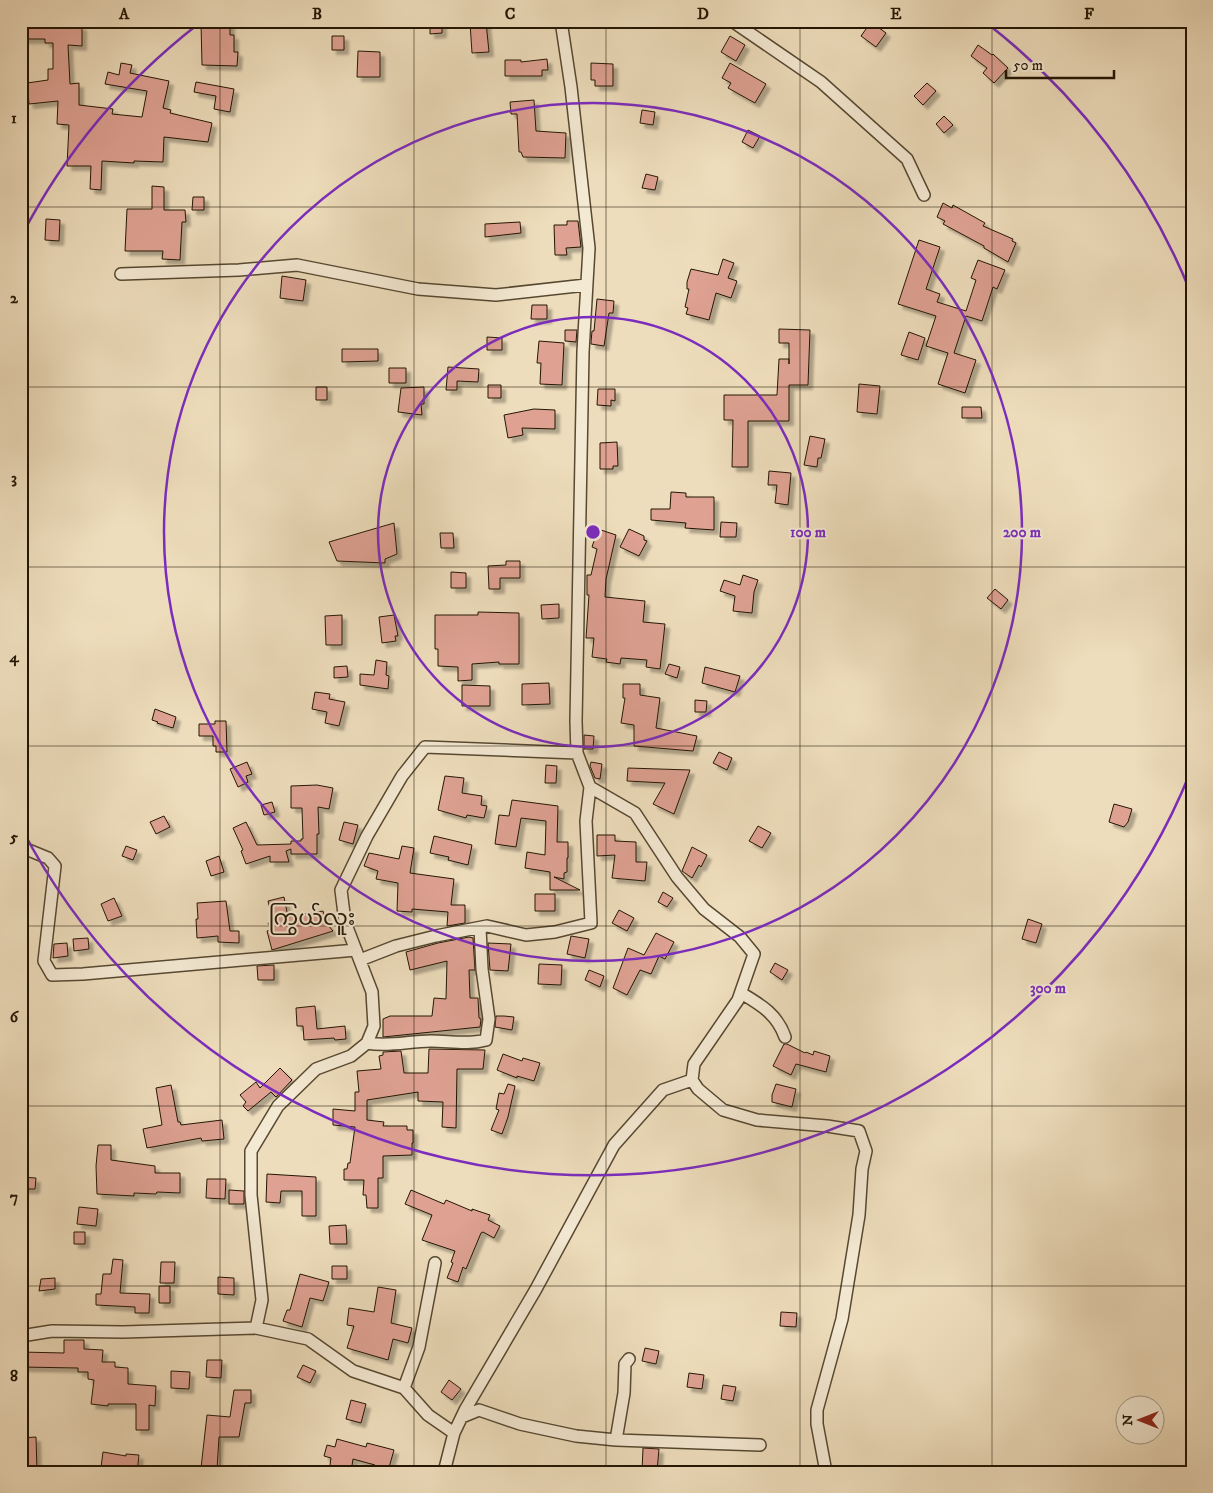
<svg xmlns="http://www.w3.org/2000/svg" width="1213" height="1493" font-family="'IM FELL DW Pica','Noto Sans Myanmar',serif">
<defs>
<filter id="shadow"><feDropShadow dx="4.5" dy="4.5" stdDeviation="1" flood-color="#0004"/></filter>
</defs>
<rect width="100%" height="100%" fill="#eeddbc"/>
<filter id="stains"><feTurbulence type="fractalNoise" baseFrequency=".004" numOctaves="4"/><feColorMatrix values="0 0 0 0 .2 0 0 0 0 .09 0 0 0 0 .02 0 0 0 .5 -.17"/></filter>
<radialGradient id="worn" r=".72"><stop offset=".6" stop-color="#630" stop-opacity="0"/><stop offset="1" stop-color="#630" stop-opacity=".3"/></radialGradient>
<path fill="#dea192" stroke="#231603" filter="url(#shadow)" d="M31 21H60L59 25 82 26V46L68 45 70 84 79 83V105L113 109 112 114 142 117 147 91 105 84 108 72 119 75 121 63 132 65 130 73 169 81 163 108 171 110 170 113 212 123 208 142 164 137 163 162 134 161V163L102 161 101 190 90 189 91 166H67L69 125 57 124 58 101 29 104 27 83 48 80V69H53V43H45V39H21V27H31Z
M217 21H230V35H234V52H238L237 66 202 65 201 24 217 26Z
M430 21H442V33L430 34Z
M486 22 489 52 472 53 470 23Z
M871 22 886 33 876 47 861 36Z
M332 36H344V50H332Z
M730 36 745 45 736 61 721 52Z
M978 45 992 55 993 54 1008 68 994 83 983 73 987 68 971 56Z
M358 51 380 52V77H357Z
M547 59 548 70H542V76H505V60H521V62Z
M591 63 613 64V86H595V80H591Z
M730 63 766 84 755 103 728 88 731 83 722 78Z
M196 82 234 89 230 112 214 109 216 96 194 92Z
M927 83 936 91 923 105 914 96Z
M534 100 536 131 566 133 565 158 523 157 521 152H519L517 114H511L510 102Z
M642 110 655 112 653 125 640 123Z
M944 116 953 125 944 133 936 124Z
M748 130 760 136 753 148 742 142Z
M646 174 658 177 655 190 642 188Z
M152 186 164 187V210H185L186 222H182L180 260 162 259 163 251H125L127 209H152Z
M193 197H204V210H192Z
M943 203 952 208 953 205 985 223 983 226 1013 239 1012 241 1016 243 1008 262 984 248V246L943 224 945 221 937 217Z
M46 219 60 220 59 241 45 240Z
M567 221H578L581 247 566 248 567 255H555L554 225H567Z
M520 222 521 233 485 237V224Z
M919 240 940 247 926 289 940 294 937 302 966 311 976 280 971 278 978 260 1005 270 997 289 993 287 982 321 966 316 954 353 976 360 965 393 938 384 948 353 926 346 936 316 898 304Z
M723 259 734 263 728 278 737 281 731 298 716 293 709 320 686 314 688 308 685 307 689 289H687V282L691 269 718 275Z
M282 276 306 280 303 301 280 298Z
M597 299 614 301 613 313H609L604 346 591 344V342L592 331H594Z
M532 305H547V319H531Z
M779 329 810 330 808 385H789V421H748V467H732L733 420H724V395H777L779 359H789V364V343H779Z
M565 330H577L576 342 565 341Z
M909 332 925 338 918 360 901 355Z
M487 337 502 338V350H487Z
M539 341 564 343 562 385 540 384 541 363H537Z
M342 349H378V361L342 362Z
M448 367 479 369 478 382 457 381V390H446Z
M389 368H406V383H389Z
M859 384 880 386 877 414 857 412Z
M488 385H501V398H488Z
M316 387H327V400H316Z
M424 387V404H421L422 415 398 412 401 388Z
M598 389H615V401L611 400V406L597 405Z
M962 407H981L982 418H962Z
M534 409 555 410V429L522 428 523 435 508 438 504 415Z
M810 436 825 439 821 458H818L817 467 804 465Z
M617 442 618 466H613V469H600V443Z
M769 471 791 473 788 505 775 503 777 485H768Z
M671 492 686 493V497H714V530L685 528 686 523 651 520V509H670Z
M721 522 737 523 736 537H720Z
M394 523 397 554 385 559V563L337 561 329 542Z
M598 529 616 535 606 579 605 597 645 601 643 622 665 624 660 669 646 667 647 660 621 658 620 664 606 662 607 659 592 657 594 638H586L589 595H587V575H591L597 549 592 547Z
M629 529 644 536V540L647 541 639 556 620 547Z
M440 533H453L454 548H441Z
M506 561H520V578H500V589H489L488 566 506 565Z
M451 572 466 573V588H451Z
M743 575 758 580 754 592 752 613 733 611 735 596 720 591 724 580 740 585Z
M995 589 1008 600 1001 609 987 598Z
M559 604V618L542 619 541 605Z
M478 612 519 613V664H499V662L472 664V680L458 681V667L438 666V649H435V615H478Z
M342 615V645H326L325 616Z
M394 615 398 636H395L396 641 382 643 379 617Z
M376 660 387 662 386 675 389 676 388 689 360 685V674L374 675Z
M669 664 680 667 677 678 665 674Z
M347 666 348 677 334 678V667Z
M705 667 740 676 735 692 702 683Z
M549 683 550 704 522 705V684Z
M623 684H640V695L660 698 656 728 697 736 693 751 634 746V725L621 723 625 698H623Z
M462 685 490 686V706H462Z
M315 692 330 694 329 699 345 702 339 726 325 723 327 712 312 709Z
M695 700 707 701 706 712H695Z
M155 709 176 717 173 728 157 723 158 722 152 720Z
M215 721H226L227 752H216V746H213V736H199V724H215Z
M584 735 594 736 593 749H584Z
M719 752 732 758 727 770 713 763Z
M247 762 252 774 246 776 248 782 238 787 230 769Z
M591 762 602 764 600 779 595 778 590 766Z
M546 765 557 766 556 783H545Z
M628 768 690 770 674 814 653 804 665 783 627 781Z
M445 776 464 778 462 793 482 796 481 805 487 806 484 818 467 815 466 818 438 810Z
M317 785 333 788 329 809 318 807 319 834H317V854H291V849L286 851 289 862H270V856L246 864 241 851 243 850 233 828 246 822 257 845 291 844V841H301V839H303L302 808H291V786Z
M512 800 558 806 557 842H568V858H567V872L564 873V879L554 877 580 890H550V872L525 868 527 852 545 855 546 821 521 818 516 847 495 844 499 815 509 816Z
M272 802 275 812 264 815 261 805Z
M1114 804 1132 809 1128 822 1124 827 1109 822Z
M164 816 170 827 156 834 150 822Z
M344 822 358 825 353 844 339 840Z
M758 826 771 833 762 848 749 841Z
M597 835H615V841L636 842V862H647L645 881 612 878 615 855 597 856Z
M434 836 472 845 468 865 448 860 449 857 430 853Z
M126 846 137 850 133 860 122 856Z
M402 846 414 848 410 873 454 879 451 905H465V923L447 926 448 912 412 909V912L397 911 398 883 376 879 378 871 364 866 369 853 399 859Z
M692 847 707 855 701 867 699 865 692 878 682 871Z
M219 856 224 872 211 876 206 861Z
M663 892 673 898 667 907 658 902Z
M535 894H555V911H535Z
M284 897 288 917 323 911 327 924 333 931 272 950 267 931 270 930 268 923 273 922 268 901Z
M114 898 122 916 108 921 101 904Z
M226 901 230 931H239V943L218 942V936L197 938 196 919H198L197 903Z
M619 910 634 918 627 931 612 923Z
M1028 919 1042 924 1036 943 1022 939Z
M656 933 674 942 665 959 659 956 651 974 640 970 627 995 613 988 628 948 644 955Z
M571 936 589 939 585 958 567 954Z
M469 937 473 938 475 970H469L470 998H478L479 1018 481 1019 480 1027 383 1037V1019L390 1016H432L434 998 446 999 447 961 410 970 406 952 438 943Z
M88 938 89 949 74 951 73 939Z
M67 943 68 956 53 958 54 944Z
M488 943 511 944 508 971 490 970Z
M775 963 788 970 782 980 770 972Z
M539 964 562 965 561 985 538 984Z
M274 965V980H258L257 966Z
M589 970 604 976 600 987 585 980Z
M315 1006 317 1029 345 1026 346 1039 335 1040 334 1038 304 1040 303 1026H297L296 1008Z
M496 1016H504L514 1017 512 1030 495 1027Z
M784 1044H787L805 1053 806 1052 813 1055 814 1051 830 1056 826 1072 796 1064 791 1075 773 1066Z
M429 1049 485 1050 483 1069H457L456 1128 442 1127 443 1102 418 1101V1092L367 1100V1120L384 1122 383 1126H407V1130H413V1143H412V1155L383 1156V1178H378V1208H367L366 1195H363L364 1180H344V1169H347L348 1163H350L355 1127 333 1125V1109L355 1111V1092H359L357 1071 381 1069 379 1056 383 1055V1052L401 1051 404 1073H428Z
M503 1054 522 1061 523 1058 540 1063 534 1081 517 1076V1078L497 1070Z
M280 1068 292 1080 276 1097 271 1092 248 1111 243 1106 246 1102 240 1095 256 1082 260 1088Z
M508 1084 515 1086 508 1117 502 1134 491 1130 499 1110 496 1109 499 1093 504 1094Z
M776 1084 796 1089 792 1107 772 1102V1095Z
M171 1085 178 1122H180L181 1125 222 1120 224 1139 202 1141 201 1138 147 1148 143 1129 162 1125 156 1088Z
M98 1145H111V1160L155 1166V1173H180V1193L157 1192 156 1194 134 1193V1196L97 1194 96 1166Z
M267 1174 316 1177V1216H302V1191H281L280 1203 266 1202Z
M21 1177 36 1178 35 1189H21Z
M207 1179H226L225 1199 206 1198Z
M229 1190 244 1191V1204H229Z
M411 1190 444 1204 446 1200 472 1211V1209L490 1215 488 1220 500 1226 494 1238 483 1232 481 1233 466 1269 463 1267 458 1282 447 1278 453 1263 451 1262 455 1251 422 1240 432 1215 405 1204Z
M79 1207 98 1209 96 1226 77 1224Z
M346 1225 347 1244H330L329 1226Z
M74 1232H85V1244H74Z
M113 1259 123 1260 120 1293 150 1294 149 1313H135V1307L96 1305V1294H101L103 1274H111Z
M161 1262H175L174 1283H160Z
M332 1266H347V1279H332Z
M300 1274 329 1282 323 1301 310 1298 302 1327 283 1321 287 1310H290Z
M218 1277 234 1278V1295L218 1294Z
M55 1278V1289L39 1291 41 1279Z
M159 1286H170V1303H159Z
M378 1287 396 1290 391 1323 412 1328 408 1343 393 1339 388 1360 347 1348 354 1326 347 1325 349 1308 374 1312Z
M781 1312 797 1313 796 1327 780 1326Z
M64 1340H84V1349L103 1350 102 1362H115V1367L128 1368V1384L156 1386 155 1406 149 1405V1430H136V1404H108V1406L91 1404 94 1380 88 1379V1372H78V1368L21 1367V1352L64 1353Z
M645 1348 659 1351 656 1364 642 1361Z
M207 1360H222L221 1378 206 1377Z
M303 1365 316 1371 310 1383 297 1377Z
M171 1371 190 1372 189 1389 171 1388Z
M689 1373 704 1375 702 1389 687 1387Z
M449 1380 461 1389 452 1400 441 1392Z
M723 1385 736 1387 733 1401 721 1399Z
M234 1390H251V1403H245L239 1437H219L217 1469 201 1468 207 1415 230 1417Z
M351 1400 366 1404 361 1423 346 1419Z
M36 1437 37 1472H21V1438Z
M337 1439 366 1447 367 1443 394 1450 388 1471 375 1468V1465L353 1459 351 1472H329L331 1458 324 1456 327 1445 335 1447Z
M643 1448 659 1449 657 1471H642Z
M103 1452 126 1456V1454L139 1455 137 1472 101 1467Z"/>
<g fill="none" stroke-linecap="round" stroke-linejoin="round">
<defs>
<path id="street" d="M732 21 821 82 907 159 924 195
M121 274 239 270 297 265 418 289 496 295 586 285
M577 753 590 787 635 813 677 877 704 909 740 937 754 954 738 1000 694 1064 692 1080 698 1089 723 1110 757 1120 827 1126 859 1131 866 1151 862 1169 859 1215 842 1319 817 1410V1424L826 1472
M21 847 48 858 55 866 44 961 52 975 83 974 356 950
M360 960 396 946 436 936 487 926 526 935 555 932 591 923 586 821 590 787
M741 993C761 1005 777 1014 785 1037
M367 1043C389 1047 409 1041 431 1041 449 1041 468 1045 486 1040L489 1019 482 969 480 928
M256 1328 308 1339 353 1371 404 1388 428 1415 454 1433
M21 1336 52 1331 123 1332 256 1328 262 1300 251 1195V1151L278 1106 316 1069 351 1056 367 1043 374 1026 372 992 345 922 341 890 367 836 402 776 425 747 577 753 576 721 583 352 589 248 571 87 561 21
M404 1388 419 1347 435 1263
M462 1417 479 1410 520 1424 576 1436 616 1440 624 1393 625 1364 629 1359
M616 1440 760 1445
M444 1472 454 1433 465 1410 536 1289 614 1145 663 1090 692 1080"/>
</defs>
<use href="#street" stroke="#564831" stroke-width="14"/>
<use href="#street" stroke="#f4e9d3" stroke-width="11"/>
</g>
<path fill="none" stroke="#231603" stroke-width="1" stroke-opacity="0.55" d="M220 21V1472M414 21V1472M606 21V1472M800 21V1472M992 21V1472M21 207H1192M21 387H1192M21 567H1192M21 746H1192M21 926H1192M21 1106H1192M21 1286H1192"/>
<g fill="none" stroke="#7b2cbf" stroke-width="2.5">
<circle cx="593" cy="532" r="215"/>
<circle cx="593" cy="532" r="429"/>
<path d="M1190 773A644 644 0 0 1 22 829M22 235A644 644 0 0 1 197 25M989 25A644 644 0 0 1 1190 291"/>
</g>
<g text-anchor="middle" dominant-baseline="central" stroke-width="4" stroke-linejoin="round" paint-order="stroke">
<g font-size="22" fill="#231603" stroke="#f4e9d3">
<text x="312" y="918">ကြွယ်လူး</text>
</g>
</g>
<circle cx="593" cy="532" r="8" fill="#7b2cbf" stroke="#f4e9d3" stroke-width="2.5"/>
<g font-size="15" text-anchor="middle" font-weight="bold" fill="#7b2cbf" stroke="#f4e9d3" stroke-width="4" stroke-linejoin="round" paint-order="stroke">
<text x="808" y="537">100 m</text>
<text x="1022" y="537">200 m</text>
<text x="1048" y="993">300 m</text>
</g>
<rect width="1213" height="1493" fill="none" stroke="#eeddbc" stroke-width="55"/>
<g transform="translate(1140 1420) rotate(270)"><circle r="24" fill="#f4e9d3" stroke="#a09580"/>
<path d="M0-4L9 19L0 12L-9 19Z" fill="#8f2418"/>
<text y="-8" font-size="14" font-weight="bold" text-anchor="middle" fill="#231603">N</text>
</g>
<path d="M1006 70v8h108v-8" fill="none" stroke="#231603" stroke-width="2.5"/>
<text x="1013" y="70" font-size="15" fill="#231603" stroke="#f4e9d3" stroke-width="4" paint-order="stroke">50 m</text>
<rect x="28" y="28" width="1158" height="1438" fill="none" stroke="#231603" stroke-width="2"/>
<g font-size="16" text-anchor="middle" font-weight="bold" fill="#231603">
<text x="124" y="19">A</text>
<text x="317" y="19">B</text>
<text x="510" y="19">C</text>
<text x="703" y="19">D</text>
<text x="896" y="19">E</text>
<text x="1089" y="19">F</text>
<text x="14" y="123">1</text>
<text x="14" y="303">2</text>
<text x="14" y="483">3</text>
<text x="14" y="662">4</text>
<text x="14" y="842">5</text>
<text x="14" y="1022">6</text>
<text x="14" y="1202">7</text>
<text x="14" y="1381">8</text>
</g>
<rect width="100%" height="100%" filter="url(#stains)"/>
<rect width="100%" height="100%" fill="url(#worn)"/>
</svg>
